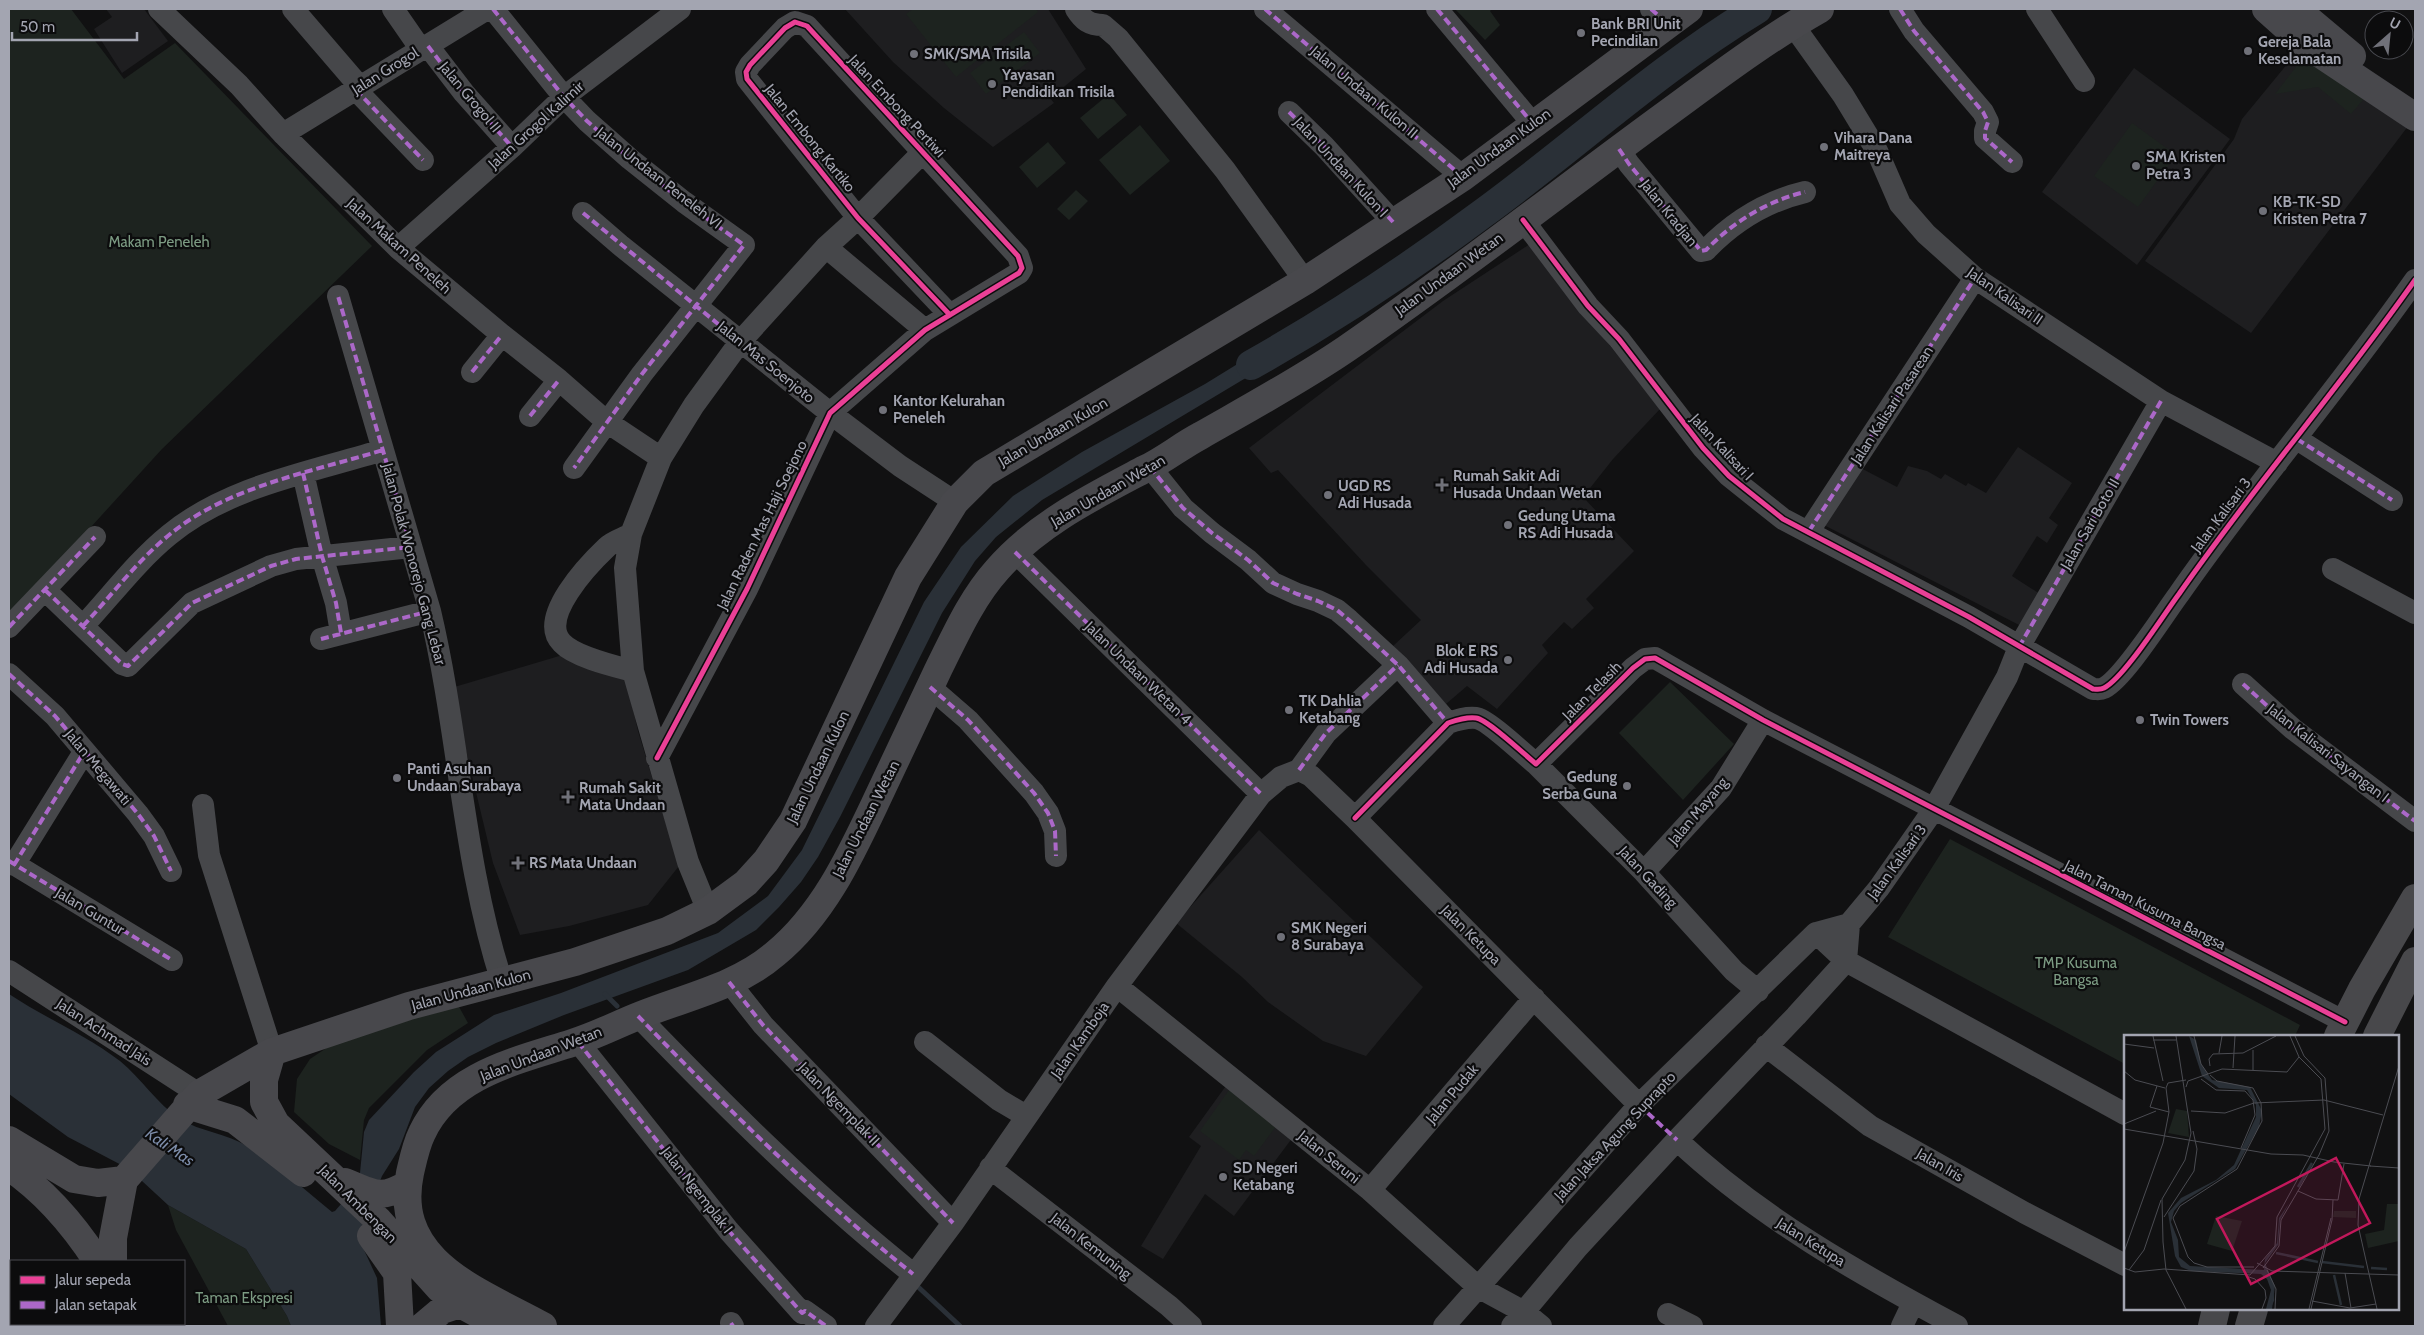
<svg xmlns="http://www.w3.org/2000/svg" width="2424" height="1335" font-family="Cabin,sans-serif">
<rect width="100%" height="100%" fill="#111112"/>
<path fill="#1e1e20" d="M106 9H144L168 41 122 73 94 29 112 17Z
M845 9H1048L1086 69 1050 98 1054 103 993 147 944 108 893 62Z
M2307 40 2412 121 2251 333 2145 261 2234 139 2242 119Z
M2134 68 2230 139 2137 265 2042 192Z
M1530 244 1660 409 1613 459 1583 497 1634 551 1586 599 1594 608 1572 629 1564 622 1542 645 1548 653 1497 709 1467 686 1446 704 1393 646 1421 620 1366 565 1278 470 1271 473 1249 448 1443 301Z
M2018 447 2072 483 2049 518 2058 525 2047 543 2037 536 2012 576 2040 594 2025 628 1820 523 1855 465 1897 487 1908 466 1927 471 1941 479 1945 474 1966 486 1968 483 1986 493Z
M566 654 622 662 638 731 679 866 648 905 569 926 520 935 493 863 451 688Z
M1259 830 1423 987 1366 1056 1323 1041 1268 1002 1242 977 1176 923Z
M1228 1083 1296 1133 1234 1216 1205 1194 1163 1259 1141 1246 1201 1146 1189 1137Z"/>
<path fill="#1d231f" d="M9 9H71L124 79 175 43 372 246 162 449 9 617Z
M913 9H1036L1038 12 956 77 906 14Z
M1455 9H1492L1490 11 1500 25 1485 40Z
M1024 32 1040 53 986 94 970 73Z
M2310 49 2369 93 2351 114 2318 87 2275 94Z
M1109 94 1127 115 1098 139 1080 118Z
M2132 123 2176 155 2138 207 2094 176Z
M1140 125 1170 161 1130 195 1099 160Z
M1048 142 1066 163 1037 188 1019 167Z
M1076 190 1088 201 1069 220 1057 209Z
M1670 682 1734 744 1683 800 1619 733Z
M1950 839 2300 1025 2295 1036H2125V1064L1888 937Z
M458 1005 468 1023 427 1050 369 1108 364 1120 360 1160 329 1144 294 1112 297 1079 310 1059 337 1041Z
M1229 1090 1277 1125 1254 1156 1246 1150 1239 1160 1200 1131Z
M168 1205 246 1249 287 1316 291 1326H228L176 1230Z"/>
<path fill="#2a3037" d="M1283 336 1291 351 1042 500 996 537 975 561 942 613 840 817 818 857 801 882 779 907 756 930 688 970 564 1015 496 1043 468 1057 448 1071 429 1088 415 1107 399 1149 382 1176 358 1237 377 1278 381 1326H291L287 1316 246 1249 168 1205 129 1169 68 1137 9 1094V994C45 1018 86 1035 120 1061 142 1079 156 1103 180 1119 201 1132 226 1133 247 1146 277 1165 304 1189 332 1212L335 1211 354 1189 360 1173 364 1132 369 1120 414 1072 436 1052 494 1015 561 993 718 933 768 896 802 850 924 602 961 547 1013 496 1082 452 1205 384Z"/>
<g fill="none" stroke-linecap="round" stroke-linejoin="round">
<path stroke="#2a3037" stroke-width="5" d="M605 994 617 1006
M915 1284 960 1326"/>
<path stroke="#2a3037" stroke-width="30" d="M1251 365C1331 320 1408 269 1482 214 1574 147 1659 68 1757 9"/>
<path stroke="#46474a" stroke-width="22" d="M159 9 239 85 283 134 398 248 502 335 559 380 607 422 661 458
M293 9 360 87
M393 9 420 48
M493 9 564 97 587 121 630 159 684 202 744 245 642 374 574 468
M1076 9C1083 20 1089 25 1103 25L1118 38 1225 170 1305 281
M1265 9 1463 177
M1437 9 1533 124
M1651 9 1668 24
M1900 9 1914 31 1983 112 1988 122 1985 131V138L2012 162
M2037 9 2084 81
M1793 25 1843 95 1877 151 1900 204 1926 234 1975 278 2161 401 2277 463
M428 46 464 93 512 147
M356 90 423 160
M1289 112 1324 146 1393 222
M283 134 487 9
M1619 149 1629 164 1701 251 1706 250C1733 222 1767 201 1805 192
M583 213 620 245 830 413 900 466 955 502
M1523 220 1588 306 1619 339 1703 448 1729 476 1783 519 1969 617 2093 689C2097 689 2100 690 2104 688 2124 678 2164 614 2179 594 2254 486 2340 387 2415 280
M826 247 925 330
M398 248 512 147 564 97 680 9
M338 296 430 611C459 733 463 862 502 982
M472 372 502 335
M530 416 559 380
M2297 439 2392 500
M1150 467 1183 508 1212 533 1248 560 1273 583 1297 594 1318 601 1337 610 1349 620 1398 665 1448 723
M303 473 322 556 336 603 341 633
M1809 531 1975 278
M631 534C624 538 613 541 607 547 589 564 537 618 562 643 575 657 614 666 633 671
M1015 552 1261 794
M2333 569 2415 613
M45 590 122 664 128 666 192 603 271 566 296 559 411 547
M83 626C111 596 137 561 169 535 228 486 312 472 383 450
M9 627 95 537
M321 639 430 611
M9 674 55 716 138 814 154 836 171 871
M2243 684 2293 729 2415 821
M930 687 968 720 1034 793 1048 813 1055 831 1056 856
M657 758 747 589 830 413 925 330 1019 273 1022 268 1018 256 807 26 795 22 785 28 750 65 746 72 747 79 858 218 950 315
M1536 764 1644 872 1734 971 1758 991
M1299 770 1311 776 1355 818 1639 1105
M1299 770 1326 733 1398 665
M203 805 209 855 272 1052
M1355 818 1448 723C1457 720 1466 717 1476 718 1487 719 1525 755 1536 764L1633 668 1645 659 1655 658 1763 720 2345 1022
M9 861 172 960
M14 865 84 752
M1644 872 1721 788 1763 720
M708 911 688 862 633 671 625 568 631 534 661 458 694 405 740 342 826 247 858 218 923 152
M1816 933 1846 961 2125 1114
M1846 961 1849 924 1879 888 1934 809 2007 677 2019 647 2161 401
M9 971 199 1094
M729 982 763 1025 953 1223
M1117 986 1370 1190 1478 1287 1524 1312 1541 1326
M638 1016C725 1106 815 1196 913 1274
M578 1042 729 1231 802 1313 805 1311 826 1326
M925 1042 999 1100 1026 1116
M1766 1046 1870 1126 2025 1213 2125 1265
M1677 1140C1760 1218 1858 1273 1957 1326
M990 1168 1169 1306 1191 1326
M1370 1190 1534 998
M1668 1314 1692 1326
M731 1323 733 1326
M876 1326 953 1223 1117 986 1261 794 1281 777 1299 770
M1444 1326 1639 1105 1816 933 1849 924
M1512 1326 1578 1247 1677 1140 1796 1016 1846 961
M1902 1326 1913 1303"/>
<path stroke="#48484c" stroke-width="28" d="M2266 9 2304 43 2415 117
M2296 9 2352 56
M272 1052 264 1080V1102L276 1124 379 1221 439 1288 460 1304 501 1326
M187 1105 235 1120 303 1173
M9 1140 74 1179 98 1183 124 1180 199 1094 272 1052 409 1006 575 962 667 931 708 911 746 883 766 861 793 821 908 577 955 502 984 473 1305 281 1463 177 1689 9
M9 1167C46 1192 73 1224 97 1261
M345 1182C373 1193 379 1201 408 1184
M371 1236 397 1273 400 1326
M113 1261V1238L124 1180
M124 1324 125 1326
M423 1326 442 1310 460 1304
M543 1326C480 1291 391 1262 410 1173 413 1160 416 1145 422 1133 449 1075 516 1061 572 1043 595 1036 618 1024 641 1015 686 997 738 986 775 954 825 913 852 852 879 795 898 754 918 712 938 670 955 636 971 599 997 570 1037 524 1092 497 1145 469 1164 460 1181 446 1200 436 1249 408 1299 381 1346 349 1451 277 1552 198 1654 123 1709 83 1762 42 1820 9"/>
<path stroke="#48484b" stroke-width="28" d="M2338 1036 2362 989 2415 898
M2377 1036 2415 961
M2212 1326 2216 1309
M2249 1326 2254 1309"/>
<path stroke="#ac68c9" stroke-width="4" stroke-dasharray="8 4" stroke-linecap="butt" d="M493 9 564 97 587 121 630 159 684 202 744 245 642 374 574 468
M1265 9 1463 177
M1437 9 1533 124
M1651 9 1668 24
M1900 9 1914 31 1983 112 1988 122 1985 131V138L2012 162
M428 46 464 93 512 147
M356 90 423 160
M1289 112 1324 146 1393 222
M1619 149 1629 164 1701 251 1706 250C1733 222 1767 201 1805 192
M583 213 740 342
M472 372 502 335
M530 416 559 380
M2297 439 2392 500
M1150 467 1183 508 1212 533 1248 560 1273 583 1297 594 1318 601 1337 610 1349 620 1398 665 1448 723
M303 473 322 556 336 603 341 633
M1809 531 1975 278
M1015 552 1261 794
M45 590 122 664 128 666 192 603 271 566 296 559 411 547 338 296
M83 626C111 596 137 561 169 535 228 486 312 472 383 450
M9 627 95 537
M321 639 430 611
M2019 647 2161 401
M9 674 55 716 138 814 154 836 171 871
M2243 684 2293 729 2415 821
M930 687 968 720 1034 793 1048 813 1055 831 1056 856
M1299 770 1326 733 1398 665
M9 861 172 960
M14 865 84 752
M729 982 763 1025 953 1223
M638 1016C725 1106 815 1196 913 1274
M578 1042 729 1231 802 1313 805 1311 826 1326
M1639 1105 1677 1140
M731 1323 733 1326"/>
<defs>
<path id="cycleway" d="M1523 220 1588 306 1619 339 1703 448 1729 476 1783 519 1969 617 2093 689C2097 689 2100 690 2104 688 2124 678 2164 614 2179 594 2254 486 2340 387 2415 280
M657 758 747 589 830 413 925 330 1019 273 1022 268 1018 256 807 26 795 22 785 28 750 65 746 72 747 79 858 218 950 315
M1355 818 1448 723C1457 720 1466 717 1476 718 1487 719 1525 755 1536 764L1633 668 1645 659 1655 658 1763 720 2345 1022"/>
</defs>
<use href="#cycleway" stroke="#0c0c0d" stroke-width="8"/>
<use href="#cycleway" stroke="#ea4096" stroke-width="5"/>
</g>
<g fill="#707179" stroke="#0c0c0d" stroke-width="2">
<circle cx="1581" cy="33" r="5"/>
<circle cx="2248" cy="51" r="5"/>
<circle cx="914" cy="54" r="5"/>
<circle cx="992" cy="84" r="5"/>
<circle cx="1824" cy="147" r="5"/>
<circle cx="2136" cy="166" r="5"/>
<circle cx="2263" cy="211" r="5"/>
<circle cx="883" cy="410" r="5"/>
<path d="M1439.5 477.5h5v5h5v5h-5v5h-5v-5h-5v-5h5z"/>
<circle cx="1328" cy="495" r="5"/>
<circle cx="1508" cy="525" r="5"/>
<circle cx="1508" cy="660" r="5"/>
<circle cx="1289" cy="710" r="5"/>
<circle cx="2140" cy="720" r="5"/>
<circle cx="397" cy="778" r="5"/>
<circle cx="1627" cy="786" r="5"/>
<path d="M565.5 789.5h5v5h5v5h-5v5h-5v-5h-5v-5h5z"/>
<path d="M515.5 855.5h5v5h5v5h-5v5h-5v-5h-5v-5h5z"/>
<circle cx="1281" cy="937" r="5"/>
<circle cx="1223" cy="1177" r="5"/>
</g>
<g text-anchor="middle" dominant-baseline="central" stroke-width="4.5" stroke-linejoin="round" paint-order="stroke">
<g font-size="15" font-weight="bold" fill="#a3a5b1" stroke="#0c0c0d" text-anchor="start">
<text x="1591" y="24">Bank BRI Unit<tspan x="1591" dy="17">Pecindilan</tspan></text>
<text x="2258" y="42">Gereja Bala<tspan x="2258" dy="17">Keselamatan</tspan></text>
<text x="924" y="54">SMK/SMA Trisila</text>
<text x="1002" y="75">Yayasan<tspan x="1002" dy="17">Pendidikan Trisila</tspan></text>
<text x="1834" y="138">Vihara Dana<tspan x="1834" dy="17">Maitreya</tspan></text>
<text x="2146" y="157">SMA Kristen<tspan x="2146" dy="17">Petra 3</tspan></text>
<text x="2273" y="202">KB-TK-SD<tspan x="2273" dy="17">Kristen Petra 7</tspan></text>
<text x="893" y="401">Kantor Kelurahan<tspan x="893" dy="17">Peneleh</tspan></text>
<text x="1453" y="476">Rumah Sakit Adi<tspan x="1453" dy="17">Husada Undaan Wetan</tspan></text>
<text x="1338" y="486">UGD RS<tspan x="1338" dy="17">Adi Husada</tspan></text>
<text x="1518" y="516">Gedung Utama<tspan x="1518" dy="17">RS Adi Husada</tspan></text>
<text x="1498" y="651" text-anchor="end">Blok E RS<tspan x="1498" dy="17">Adi Husada</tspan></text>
<text x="1299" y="701">TK Dahlia<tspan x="1299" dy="17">Ketabang</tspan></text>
<text x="2150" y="720">Twin Towers</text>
<text x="407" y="769">Panti Asuhan<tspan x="407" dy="17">Undaan Surabaya</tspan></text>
<text x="1617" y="777" text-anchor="end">Gedung<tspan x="1617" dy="17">Serba Guna</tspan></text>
<text x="579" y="788">Rumah Sakit<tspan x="579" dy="17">Mata Undaan</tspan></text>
<text x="529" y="863">RS Mata Undaan</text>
<text x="1291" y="928">SMK Negeri<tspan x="1291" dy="17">8 Surabaya</tspan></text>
<text x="1233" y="1168">SD Negeri<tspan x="1233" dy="17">Ketabang</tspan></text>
</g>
<g font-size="15" fill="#a3a5b1" stroke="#0c0c0d">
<text transform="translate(385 71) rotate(-32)">Jalan Grogol</text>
<text transform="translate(1364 92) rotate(40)">Jalan Undaan Kulon II</text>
<text transform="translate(470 97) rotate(50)">Jalan Grogol II</text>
<text transform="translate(897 106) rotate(47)">Jalan Embong Pertiwi</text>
<text transform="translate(536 125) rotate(-42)">Jalan Grogol Kalimir</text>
<text transform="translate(810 138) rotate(51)">Jalan Embong Kartiko</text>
<text transform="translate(1499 148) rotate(-36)">Jalan Undaan Kulon</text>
<text transform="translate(1341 167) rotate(47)">Jalan Undaan Kulon I</text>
<text transform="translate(659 178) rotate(38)">Jalan Undaan Peneleh VI</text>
<text transform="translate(1669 213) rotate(51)">Jalan Kradjan</text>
<text transform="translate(399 246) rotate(42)">Jalan Makam Peneleh</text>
<text transform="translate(1449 274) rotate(-36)">Jalan Undaan Wetan</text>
<text transform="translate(2005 296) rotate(35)">Jalan Kalisari II</text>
<text transform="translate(766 362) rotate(39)">Jalan Mas Soenjoto</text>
<text transform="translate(1892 405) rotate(-57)">Jalan Kalisari Pasarean</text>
<text transform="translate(1053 432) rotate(-30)">Jalan Undaan Kulon</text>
<text transform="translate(1722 447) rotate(47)">Jalan Kalisari I</text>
<text transform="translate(1108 491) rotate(-30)">Jalan Undaan Wetan</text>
<text transform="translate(2221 515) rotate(-53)">Jalan Kalisari 3</text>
<text transform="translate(2090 524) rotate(-60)">Jalan Sari Boto II</text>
<text transform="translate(762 525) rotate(-64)">Jalan Raden Mas Haji Soejono</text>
<text transform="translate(414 564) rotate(75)">Jalan Polak Wonorejo Gang Lebar</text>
<text transform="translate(1138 673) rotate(44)">Jalan Undaan Wetan 4</text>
<text transform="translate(1592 691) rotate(-45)">Jalan Telasih</text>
<text transform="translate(2328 753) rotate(38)">Jalan Kalisari Sayangan I</text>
<text transform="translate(98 767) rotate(50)">Jalan Megawati</text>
<text transform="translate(818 767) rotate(-64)">Jalan Undaan Kulon</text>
<text transform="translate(1698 811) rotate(-50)">Jalan Mayang</text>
<text transform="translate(866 819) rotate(-63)">Jalan Undaan Wetan</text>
<text transform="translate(1897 862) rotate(-54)">Jalan Kalisari 3</text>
<text transform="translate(1648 877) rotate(47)">Jalan Gading</text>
<text transform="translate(2145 905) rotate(27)">Jalan Taman Kusuma Bangsa</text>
<text transform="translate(90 911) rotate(31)">Jalan Guntur</text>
<text transform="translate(1471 935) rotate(45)">Jalan Ketupa</text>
<text transform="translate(471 990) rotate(-15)">Jalan Undaan Kulon</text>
<text transform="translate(104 1032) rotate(33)">Jalan Achmad Jais</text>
<text transform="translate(1080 1040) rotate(-55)">Jalan Kamboja</text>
<text transform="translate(541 1054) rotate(-21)">Jalan Undaan Wetan</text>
<text transform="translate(1452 1094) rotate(-50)">Jalan Pudak</text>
<text transform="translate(839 1104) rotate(46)">Jalan Ngemplak II</text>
<text transform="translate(1615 1136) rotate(-47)">Jalan Jaksa Agung Suprapto</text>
<text transform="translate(1329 1157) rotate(39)">Jalan Seruni</text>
<text transform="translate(1940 1165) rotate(30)">Jalan Iris</text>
<text transform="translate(697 1190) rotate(52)">Jalan Ngemplak I</text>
<text transform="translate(358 1204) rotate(45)">Jalan Ambengan</text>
<text transform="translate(1811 1242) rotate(32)">Jalan Ketupa</text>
<text transform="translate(1091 1246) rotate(38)">Jalan Kemuning</text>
</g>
<g font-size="15" fill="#7c9b83" stroke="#0c0c0d">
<text x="159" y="242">Makam Peneleh</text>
<text x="2076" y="963">TMP Kusuma<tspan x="2076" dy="17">Bangsa</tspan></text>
<text x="244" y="1298">Taman Ekspresi</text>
</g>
<g font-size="16" font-style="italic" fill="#7d8daa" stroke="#0c0c0d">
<text transform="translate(170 1147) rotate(34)">Kali Mas</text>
</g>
</g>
<g transform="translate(2124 1035)">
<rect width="275" height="275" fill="#111112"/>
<path d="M52 74 63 76 65 102 44 98ZM263 169H275V206L244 213 241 199 260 195ZM210 176H232V183L209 182ZM92 181 118 186 108 216 83 209Z" fill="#1d231f"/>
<path d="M65 1 72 5 77 29 88 45 126 52 138 76 135 92 111 134 57 168 50 176 47 187 54 205 55 222 66 231 140 235 141 224 153 208 155 183 165 168 156 185 154 210 141 228 151 251 148 274H142L147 255 143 244 137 239 67 236 57 232 51 221 44 178 57 163 92 145 110 130 132 82V70L123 55 95 53 78 41Z" fill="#2a3037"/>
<path fill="none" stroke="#2a3037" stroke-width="2.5" d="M174 152 188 128M152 218 194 227M198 227 240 232M247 233 263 234M210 240 217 270M145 274 149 265 148 251"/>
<path fill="none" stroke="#4b4c52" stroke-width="1" d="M29 1 39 46M52 1 67 98 61 125 38 164 39 207 42 235 62 274M70 1 77 29 84 39M29 5H52M0 9 30 13M129 15V35M95 18 98 1M86 31 85 24 89 19 119 18 152 1M109 33 111 1M0 36 11 45 41 53M77 44 92 55 121 56 129 65 131 80 117 113M33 51 26 72 45 77M62 52 64 46 98 34 163 37 175 22M42 53 44 48 62 45M67 76 101 78 130 68 200 65 259 80M0 89 32 76M0 94 147 119 179 120 210 127 247 131M246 131 275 133M174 156 192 164 214 165 220 129M40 182 70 136 73 114 69 96M49 183 56 171 113 134 138 86 137 68 129 53 93 46 86 40M49 183 64 222 70 228 83 232H130M0 217 39 108 45 77 42 53M133 228 148 236 275 240M0 233 11 237 40 234 126 240 151 211 153 182 201 94 197 44 175 22 166 1M139 233 155 211 157 185 195 120 205 96 201 43 180 21 171 1M5 235 20 215 37 165M143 235 152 254 151 274M221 238 227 273M122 241 131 244 141 255 142 263 138 274M188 266 226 273 252 269M185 274 207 183M187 274 208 185 209 165M253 274 234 190 235 164 275 31"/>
<path fill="#c2185b" fill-opacity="0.15" stroke="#c2185b" stroke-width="2.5" d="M212 123 246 188 127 249 93 184Z"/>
<rect width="275" height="275" fill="none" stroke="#a3a5b1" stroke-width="2.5"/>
</g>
<rect width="2424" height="1335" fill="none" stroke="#a3a5b1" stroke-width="20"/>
<rect x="10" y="1260" width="175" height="65" fill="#0c0c0d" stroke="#48494f"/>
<rect x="20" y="1276" width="25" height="8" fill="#ea4096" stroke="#48494f"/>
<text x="55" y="1285" font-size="15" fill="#a3a5b1">Jalur sepeda</text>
<rect x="20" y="1301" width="25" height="8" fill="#ac68c9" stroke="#48494f"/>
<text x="55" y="1310" font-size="15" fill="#a3a5b1">Jalan setapak</text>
<g transform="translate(2389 35) rotate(27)"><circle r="24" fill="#0c0c0d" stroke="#48494f"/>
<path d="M0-4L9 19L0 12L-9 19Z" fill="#707179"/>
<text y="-8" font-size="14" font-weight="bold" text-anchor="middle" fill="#a3a5b1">U</text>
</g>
<path d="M12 32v8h125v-8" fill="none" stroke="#a3a5b1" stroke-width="2.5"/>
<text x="20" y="32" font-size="15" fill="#a3a5b1" stroke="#0c0c0d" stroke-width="4" paint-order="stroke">50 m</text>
</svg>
